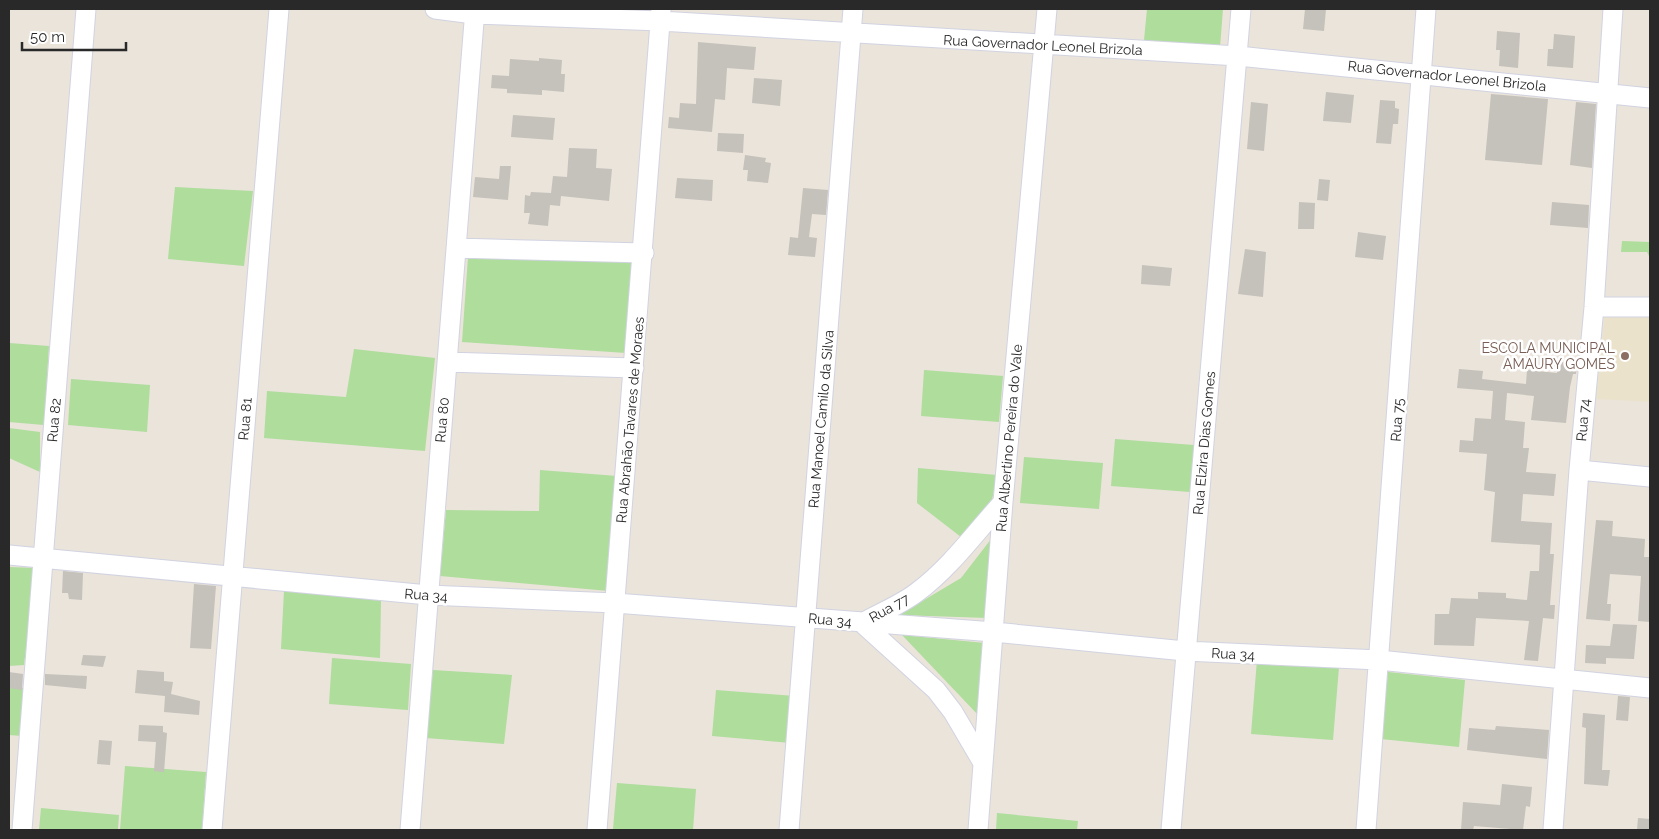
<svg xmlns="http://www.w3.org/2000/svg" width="1659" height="839" font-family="Raleway,sans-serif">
<rect width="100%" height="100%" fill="#eae4db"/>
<path fill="#ebe2cc" d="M1605 311 1650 314V402L1596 399Z"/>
<path fill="#aedd9c" d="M1147 9H1223L1220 47 1144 40Z
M175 187 253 191 244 266 168 259Z
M1622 241 1650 242V258L1647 252H1621Z
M468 257 634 262 626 353 462 342Z
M9 343 49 346 44 425 9 422Z
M354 349 435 358 425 451 264 438 267 391 346 397Z
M924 370 1003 376 999 422 921 416Z
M71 379 150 385 147 432 68 425Z
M9 428 40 432V472L9 458Z
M1115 439 1194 445 1190 492 1111 486Z
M1024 457 1103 463 1099 509 1020 503Z
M918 468 997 475 990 510 961 537 917 503Z
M540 470 617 476 609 591 440 576 446 510 539 511Z
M995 534 988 618 899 615 961 578Z
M9 567 36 568 24 665 9 666Z
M284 591 381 600 380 658 281 649Z
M902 635 985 643 980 717Z
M332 658 411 664 408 710 329 704Z
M1257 660 1339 667 1333 740 1251 734Z
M433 670 512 675 504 744 426 738Z
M1388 672 1465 680 1459 747 1381 739Z
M9 687 26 688 22 736 9 735Z
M716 690 795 696 791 743 712 736Z
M125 766 206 772 202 830H120Z
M617 783 696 789 693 830 613 829Z
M41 808 119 815 118 830H39Z
M997 813 1078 821 1077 830H996Z"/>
<path fill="#c5c1bb" d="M1305 9H1326L1324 31 1303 29Z
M1497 31 1520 33 1518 68 1499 66 1500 50H1496Z
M1554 34 1575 36 1573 68 1547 66 1548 49H1553Z
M698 42 756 47 754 70 727 68 725 100 715 99 712 132 668 128 669 117 679 118 680 103 696 104Z
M539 58 562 60 561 74H565L564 92 542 90V95L507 93V89L491 88 492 75 509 76 510 59 539 61Z
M754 78 782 80 780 106 752 103Z
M1326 92 1354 95 1351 123 1323 121Z
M1491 94 1548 99 1542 165 1485 160Z
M1380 100 1395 101V108L1399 109 1398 124H1393L1391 144 1376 143Z
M1251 102 1268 104 1264 151 1247 149Z
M1576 102 1596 104 1592 168 1570 165Z
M513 115 555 118 553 140 511 137Z
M718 133 744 134 743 153 717 151Z
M569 148 597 149 596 168 612 169 609 201 561 196 560 206 550 205 548 226 528 224 530 213H524L525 195 530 196 531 192 551 193 553 176 567 177Z
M745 155 766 158 765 162 771 163 768 183 747 181 748 170H743Z
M500 166H511L508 200 473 197 475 177 499 179Z
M677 178 713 180 712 201 675 198Z
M1319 179 1330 180 1328 201 1317 200Z
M803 188 828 190 826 215 812 214 809 237 817 238 815 257 788 255 790 237 798 238Z
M1299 202 1315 203 1314 229H1298Z
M1552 202 1589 205 1588 228 1550 225Z
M1358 232 1386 236 1383 260 1355 257Z
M1245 249 1266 252 1263 297 1238 294Z
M1142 265 1172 268 1170 286 1141 284Z
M1558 361 1577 364 1576 374H1573L1570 387 1566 423 1531 420 1534 396 1507 393 1505 420 1525 422 1523 448H1529L1526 472 1556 474 1554 496 1523 494 1521 521 1552 523 1550 554H1554L1550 605H1555L1554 619 1543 618 1538 661 1524 660 1529 621 1476 618 1474 646 1434 645 1435 614H1449L1451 598 1478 599V592L1506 593V598L1527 600 1530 571H1539L1540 545 1491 542 1495 492 1484 490 1487 454 1459 452 1460 440 1473 441 1475 418 1491 419 1493 391 1457 388 1459 369 1483 371 1482 379 1526 384 1527 370 1557 373Z
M1596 520 1613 521 1612 536 1645 539 1644 557H1650V622L1638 621 1641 576 1610 574 1607 604H1611L1610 621 1586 619Z
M63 571 83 573 82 600 69 599 68 593H62Z
M194 584 216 586 211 649 190 648Z
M1613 624 1637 625 1634 659 1606 658V664L1585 663 1586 645 1610 646Z
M83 655 106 656 103 667 81 665Z
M137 670 164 672V681L173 682 171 694 200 701 199 715 164 712 165 696 135 693Z
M9 672 23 674 22 690 9 688Z
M45 674 87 676 86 689 45 685Z
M1618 696 1630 697 1628 721 1616 720Z
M1583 713 1605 715 1602 770H1610L1608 786 1584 784 1586 728 1582 727Z
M139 725 163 726V732L167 733 164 772 154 771 156 742 138 741Z
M1496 726 1549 730 1547 759 1467 750 1469 728 1495 730Z
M99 740 112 741 110 765 97 764Z
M1502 784 1532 787 1530 807 1526 806 1523 830 1474 826 1473 830H1461L1463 802 1500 805Z
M1638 818 1650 819 1649 830H1637Z"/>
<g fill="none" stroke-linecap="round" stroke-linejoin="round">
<defs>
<path id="minor" d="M435 9 474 14 660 21 1238 56 1650 98
M456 248 644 253
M1594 307H1650
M447 362 634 368
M1579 470 1650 477
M9 555 428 595 615 603 994 632 1185 651 1379 660 1650 688
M862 623C880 613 900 605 916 593 950 568 975 533 1003 502
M862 623 936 690 953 712 983 763
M22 830 86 9
M212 830 279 9
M410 830 475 9
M597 830 661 10
M789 830 853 9
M978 830 1003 502 1047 9
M1171 830 1241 9
M1366 830 1426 9
M1553 830 1579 470 1594 307 1613 9"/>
</defs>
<use href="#minor" stroke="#d1d3e1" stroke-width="21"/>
<use href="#minor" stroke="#fff" stroke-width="19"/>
</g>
<circle fill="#8d6e63" stroke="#fff" stroke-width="2" cx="1625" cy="356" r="5"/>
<g text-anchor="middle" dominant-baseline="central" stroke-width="5" stroke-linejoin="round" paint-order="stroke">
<g font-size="14" fill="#292929" stroke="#fff">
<text transform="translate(1043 45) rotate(3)">Rua Governador Leonel Brizola</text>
<text transform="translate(1447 76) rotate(6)">Rua Governador Leonel Brizola</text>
<text transform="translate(245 419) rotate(-85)">Rua 81</text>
<text transform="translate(821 419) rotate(-85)">Rua Manoel Camilo da Silva</text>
<text transform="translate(54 420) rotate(-85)">Rua 82</text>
<text transform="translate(442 420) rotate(-85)">Rua 80</text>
<text transform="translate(630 420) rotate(-85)">Rua Abrahão Tavares de Moraes</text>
<text transform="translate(1397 420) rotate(-86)">Rua 75</text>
<text transform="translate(1583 420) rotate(-85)">Rua 74</text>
<text transform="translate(1009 438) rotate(-85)">Rua Albertino Pereira do Vale</text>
<text transform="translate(1204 443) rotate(-85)">Rua Elzira Dias Gomes</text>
<text transform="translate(426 595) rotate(4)">Rua 34</text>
<text transform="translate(889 608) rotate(-29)">Rua 77</text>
<text transform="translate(830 620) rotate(5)">Rua 34</text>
<text transform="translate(1233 654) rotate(3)">Rua 34</text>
</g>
<g font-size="14" fill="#785e54" stroke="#fff" text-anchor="end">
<text x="1615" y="348">ESCOLA MUNICIPAL<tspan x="1615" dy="16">AMAURY GOMES</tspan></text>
</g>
</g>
<rect width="1659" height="839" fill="none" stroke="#292929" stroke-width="20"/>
<path d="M22 42v8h104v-8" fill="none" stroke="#292929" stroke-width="2.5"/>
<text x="30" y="42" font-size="15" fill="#292929" stroke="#ffffff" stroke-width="4" paint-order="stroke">50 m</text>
</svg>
